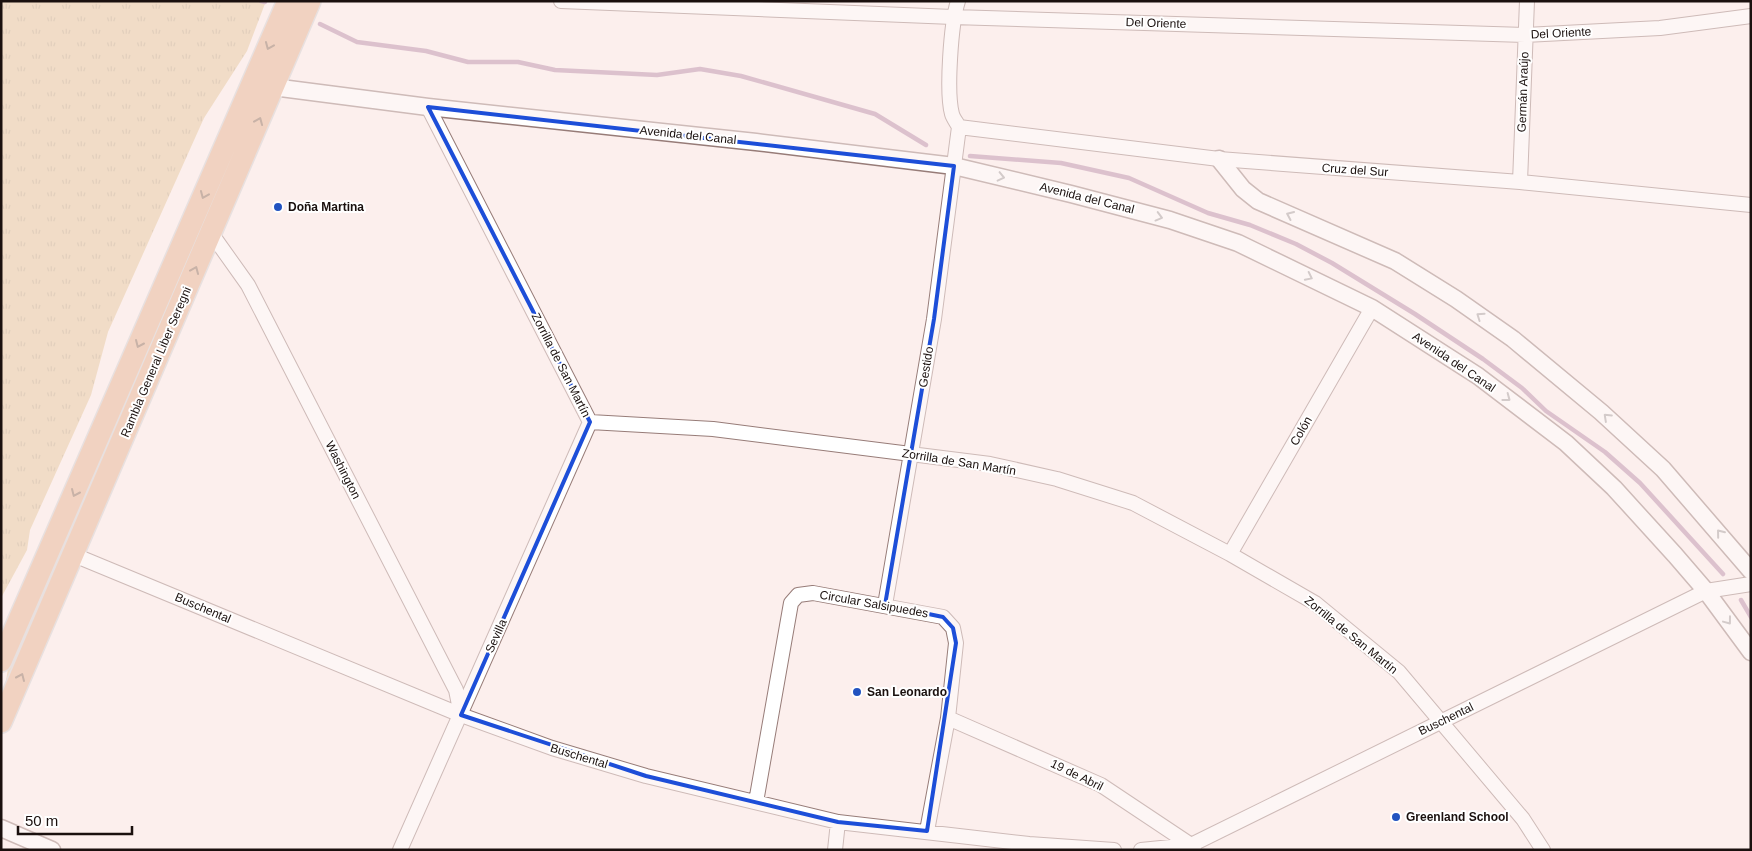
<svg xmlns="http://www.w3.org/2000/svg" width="1752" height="851" font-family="Helvetica,sans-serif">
<defs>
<pattern id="grass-tufts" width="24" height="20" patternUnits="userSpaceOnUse" patternTransform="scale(1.25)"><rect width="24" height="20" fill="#e4c699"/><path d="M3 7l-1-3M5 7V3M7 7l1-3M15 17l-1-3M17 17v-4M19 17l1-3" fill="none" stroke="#c3a983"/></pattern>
</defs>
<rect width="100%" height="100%" fill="#fcefed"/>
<path fill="url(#grass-tufts)" d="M1 1H266L247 51 204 118 108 332 91 395 30 530 27 550 1 598Z
M301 1 5 687 9 662 158 320Z"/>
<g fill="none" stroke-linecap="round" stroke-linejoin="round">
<path stroke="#b78aa7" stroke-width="4.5" d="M261 1 265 2
M320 24 357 42 426 51 468 62H518L555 70 657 75 700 69 741 76 875 114 926 145
M970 156 1061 163 1129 178 1208 213 1250 225 1296 244 1332 263 1415 314 1483 359 1522 388 1546 411 1605 452 1640 483 1723 574
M1741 600 1751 617"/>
<defs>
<path id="minor" d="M561 1 953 17 1525 35 1660 28 1751 16
M958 1C951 23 946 92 952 114 953 118 957 123 959 127
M428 107 590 422
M959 127 1219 159 1520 182 1751 205
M1520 182 1527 1
M211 233 248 285 456 690 461 715
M590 422 713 429 990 464 1057 479 1133 503 1230 554 1315 603 1399 672 1523 819 1543 850
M1230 554 1372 308
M74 555 461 715 552 748 646 776 838 822 1029 844 1114 850
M885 605 934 319 959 127
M948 718 1101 785 1194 847
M756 802 791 603 798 595 813 593 943 617 953 628 956 643 948 718 927 831
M400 850 590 422
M835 850 838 822
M1141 850 1191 845 1706 591 1751 584"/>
<path id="tertiary" d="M273 87 428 107 756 142 954 166 1071 194 1170 220 1238 243 1372 308 1478 376 1566 443 1614 488 1675 555 1706 591 1751 652
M1219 159 1243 189 1258 201 1395 261 1456 299 1513 339 1601 412 1663 469 1751 571
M1 828 52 850"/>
<path id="primary" d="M1 661 288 1
M1 722 310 1"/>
</defs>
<use href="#minor" stroke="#977c78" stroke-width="16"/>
<use href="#tertiary" stroke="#977c78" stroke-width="19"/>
<use href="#primary" stroke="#d1cfcf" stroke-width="24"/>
<use href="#minor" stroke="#fff" stroke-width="14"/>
<use href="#tertiary" stroke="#fff" stroke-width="16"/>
<use href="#primary" stroke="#e5b08c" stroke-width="21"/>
</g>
<defs><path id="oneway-chevron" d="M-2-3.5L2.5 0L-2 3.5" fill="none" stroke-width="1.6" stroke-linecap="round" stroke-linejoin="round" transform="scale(1.25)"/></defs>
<g stroke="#8a6853">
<use href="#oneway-chevron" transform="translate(269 46) rotate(113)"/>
<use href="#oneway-chevron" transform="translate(259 121) rotate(-67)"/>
<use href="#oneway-chevron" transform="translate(204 195) rotate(113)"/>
<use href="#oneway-chevron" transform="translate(195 270) rotate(-67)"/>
<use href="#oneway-chevron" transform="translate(139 344) rotate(114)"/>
<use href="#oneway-chevron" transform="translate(75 493) rotate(114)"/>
<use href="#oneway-chevron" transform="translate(21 677) rotate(-66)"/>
</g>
<g stroke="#a39f9f">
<use href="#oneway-chevron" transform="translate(1001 177) rotate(13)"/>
<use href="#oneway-chevron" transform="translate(1290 215) rotate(-156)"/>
<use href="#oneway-chevron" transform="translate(1159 217) rotate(15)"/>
<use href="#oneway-chevron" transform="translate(1309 277) rotate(26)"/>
<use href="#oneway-chevron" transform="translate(1480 316) rotate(-145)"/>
<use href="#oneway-chevron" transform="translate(1507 398) rotate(37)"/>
<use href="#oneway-chevron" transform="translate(1607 417) rotate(-137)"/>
<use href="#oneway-chevron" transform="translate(1720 533) rotate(-129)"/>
<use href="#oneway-chevron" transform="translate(1728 621) rotate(53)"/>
</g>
<path d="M0 0H1752V851H0ZM428 107 954 166 934 319 885 605 943 617 953 628 956 643 927 831 838 822 646 776 461 715 590 422Z" fill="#fcefed" fill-opacity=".55" fill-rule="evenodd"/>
<path fill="none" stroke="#1d4ed8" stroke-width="4" stroke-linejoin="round" d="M428 107 954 166 934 319 885 605 943 617 953 628 956 643 927 831 838 822 646 776 461 715 590 422Z"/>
<g fill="#2253c0" stroke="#fff" stroke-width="2">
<circle cx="278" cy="207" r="5"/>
<circle cx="857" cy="692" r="5"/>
<circle cx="1396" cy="817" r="5"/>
</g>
<g text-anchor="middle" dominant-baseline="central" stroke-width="4" stroke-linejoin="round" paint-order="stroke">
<g font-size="12" fill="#1a100e" stroke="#fff">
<text transform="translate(1156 23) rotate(2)">Del Oriente</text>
<text transform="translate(1561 33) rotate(-3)">Del Oriente</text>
<text transform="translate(1523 92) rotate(-88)">Germán Araújo</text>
<text transform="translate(688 135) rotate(6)">Avenida del Canal</text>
<text transform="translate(1355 170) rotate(4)">Cruz del Sur</text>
<text transform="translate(1087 198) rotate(14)">Avenida del Canal</text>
<text transform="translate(156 362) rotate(-67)">Rambla General Liber Seregni</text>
<text transform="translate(1454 362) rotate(34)">Avenida del Canal</text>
<text transform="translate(561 365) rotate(63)">Zorrilla de San Martín</text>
<text transform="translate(926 367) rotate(-81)">Gestido</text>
<text transform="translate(1301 431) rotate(-60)">Colón</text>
<text transform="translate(959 462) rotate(9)">Zorrilla de San Martín</text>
<text transform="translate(343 470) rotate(63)">Washington</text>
<text transform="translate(874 604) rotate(10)">Circular Salsipuedes</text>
<text transform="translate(203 608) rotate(23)">Buschental</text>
<text transform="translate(1351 635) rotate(39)">Zorrilla de San Martín</text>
<text transform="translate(496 636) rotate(-66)">Sevilla</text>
<text transform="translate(1446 719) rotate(-26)">Buschental</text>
<text transform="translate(579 756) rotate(17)">Buschental</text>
<text transform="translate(1077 775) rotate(26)">19 de Abril</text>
</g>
<g font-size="12" font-weight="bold" fill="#1a100e" stroke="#fff" text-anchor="start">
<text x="288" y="207">Doña Martina</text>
<text x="867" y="692">San Leonardo</text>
<text x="1406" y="817">Greenland School</text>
</g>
</g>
<rect width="1752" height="851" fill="none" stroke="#1a100e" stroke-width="5"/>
<path d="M18 826v8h114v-8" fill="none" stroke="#1a100e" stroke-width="2.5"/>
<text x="25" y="826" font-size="15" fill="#1a100e" stroke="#ffffff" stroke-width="4" paint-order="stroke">50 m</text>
</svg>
